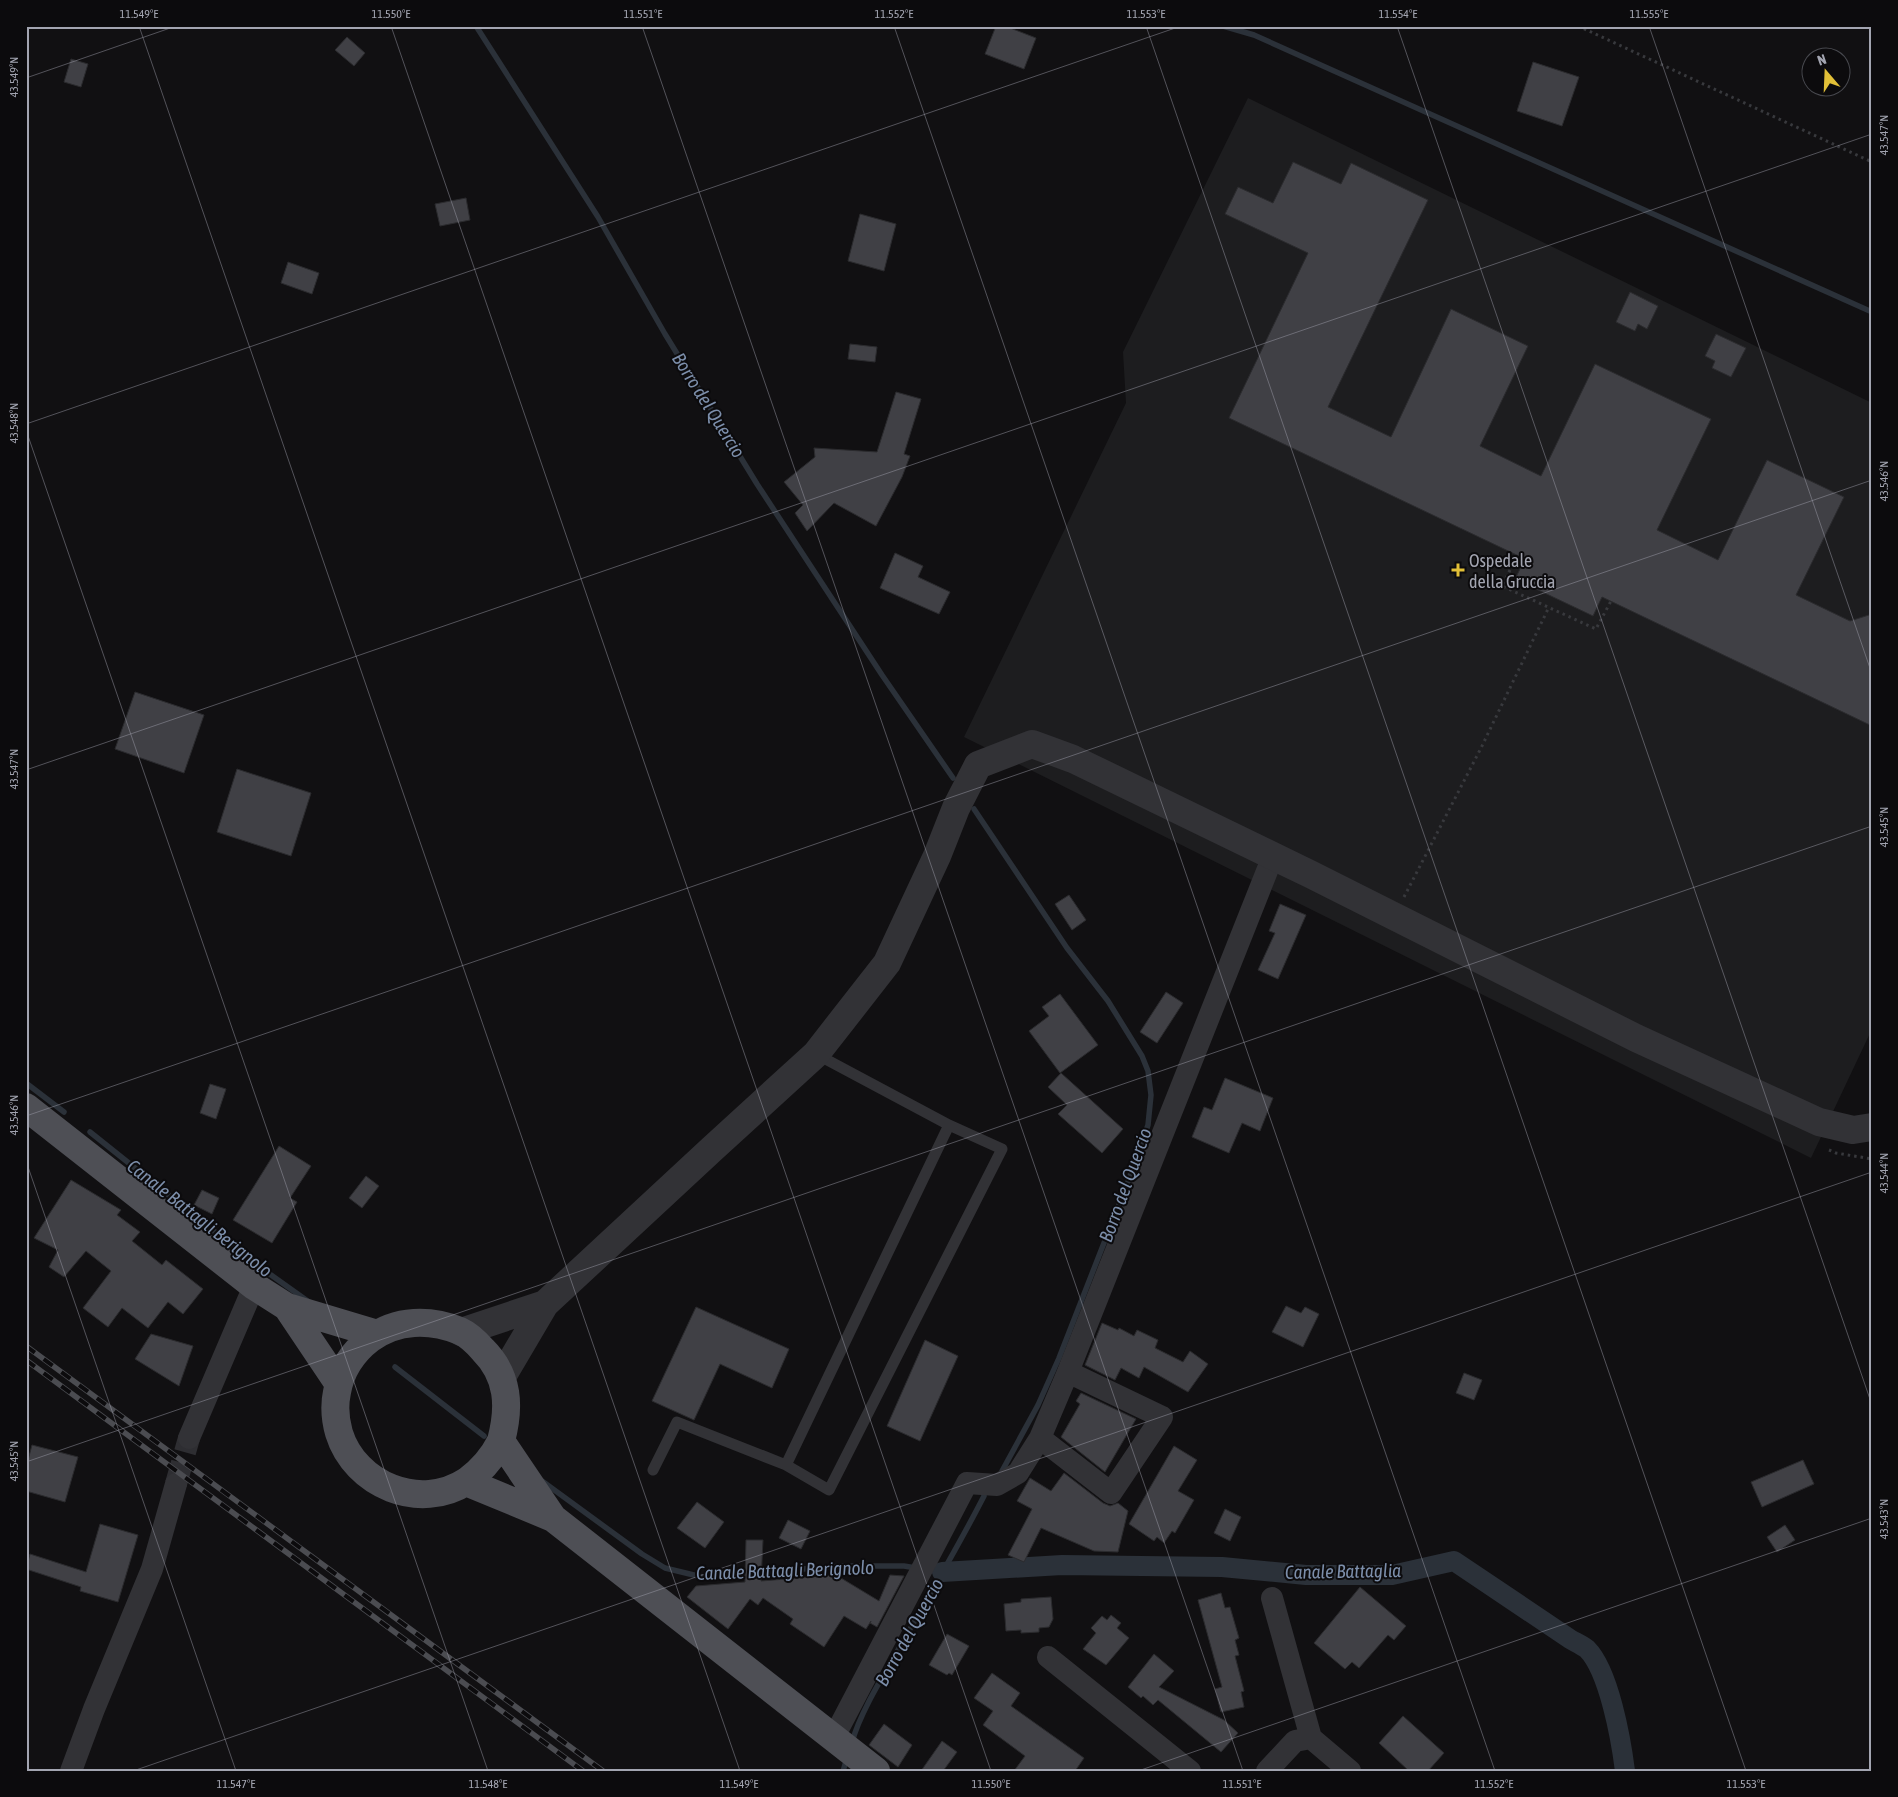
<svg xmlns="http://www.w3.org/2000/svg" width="1898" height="1797" font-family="'Asap Condensed',sans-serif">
<rect width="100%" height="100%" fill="#111012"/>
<path fill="#1d1d1f" d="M1248 98 1872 403V1029L1811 1158 964 737 1126 403 1123 352Z"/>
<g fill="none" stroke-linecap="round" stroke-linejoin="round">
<path stroke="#2b3139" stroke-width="5.5" d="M476 26 598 217 665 334 757 484 882 675 953 778
M1223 26 1254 35 1872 312
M974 809 1067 948 1108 1001 1142 1056 1148 1071 1151 1095 1148 1125 1129 1179 1059 1358 1038 1405 1002 1471
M26 1083 64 1112
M90 1132 250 1260 309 1302
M395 1367 484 1436
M542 1481 642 1554 665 1568 702 1577 842 1566H904L916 1568
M927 1570 942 1572
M852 1742C861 1711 882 1678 898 1650 927 1599 957 1549 984 1496
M843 1771 847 1758"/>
<path stroke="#2b3139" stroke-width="20" d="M942 1572 1062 1565 1222 1567 1306 1575H1392L1454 1561 1570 1639C1575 1642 1582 1645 1587 1649 1609 1671 1621 1739 1625 1771"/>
</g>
<path fill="#404045" stroke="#2b2b2e" d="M996 26H1005L1036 38 1024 69 985 54Z
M347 37 365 53 354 66 335 50Z
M71 59 88 64 81 87 64 82Z
M1533 62 1579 77 1562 126 1517 111Z
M1293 162 1341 184 1351 163 1428 200 1328 407 1391 437 1451 309 1528 346 1480 446 1541 476 1595 364 1711 419 1657 530 1718 560 1767 460 1844 497 1796 595 1850 621 1872 614V726L1602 597 1593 616 1515 579 1525 559 1229 418 1308 253 1225 214 1238 187 1273 203Z
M466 198 470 220 440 226 435 204Z
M860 214 896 224 884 271 848 261Z
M288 262 319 273 312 294 281 283Z
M1630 292 1658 306 1647 329 1638 324 1635 331 1616 322Z
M1716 334 1746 348 1731 377 1712 368 1715 361 1705 356Z
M850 344 877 347 875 362 848 359Z
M896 392 921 399 904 454 910 456 902 477 876 526 834 503 807 531 795 513 803 505 784 482 815 457 814 448 877 452Z
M895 553 923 566 918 577 950 592 939 614 880 588Z
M135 692 204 715 184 773 115 749Z
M237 769 311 793 291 856 217 832Z
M1069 895 1086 920 1072 930 1055 904Z
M1280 904 1306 915 1278 979 1258 970 1275 933 1269 931Z
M1166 992 1183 1003 1157 1043 1140 1032Z
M1060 994 1098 1045 1060 1073 1029 1031 1049 1016 1042 1007Z
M1061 1073 1123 1129 1102 1153 1058 1114 1067 1105 1048 1087Z
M1225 1078 1273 1098 1260 1131 1242 1123 1229 1153 1192 1137 1204 1107 1212 1110Z
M210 1084 226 1089 216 1119 200 1113Z
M279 1146 311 1166 290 1198 297 1202 272 1243 233 1220Z
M366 1176 379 1186 362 1208 349 1198Z
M71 1180 121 1210 117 1215 140 1232 132 1241 162 1265 166 1260 203 1289 183 1314 168 1302 148 1328 122 1308 108 1327 83 1308 111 1271 86 1251 64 1277 49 1267 58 1250 34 1238Z
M202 1190 219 1198 212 1214 194 1205Z
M1286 1306 1301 1313 1305 1307 1319 1314 1303 1347 1272 1332Z
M696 1307 789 1349 772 1388 720 1364 694 1420 652 1401Z
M1102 1323 1118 1330 1119 1328 1134 1336 1137 1330 1158 1340 1155 1348 1183 1362 1190 1351 1208 1364 1188 1392 1144 1367 1139 1378 1121 1368 1115 1380 1085 1365Z
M151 1334 193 1346 179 1386 135 1359Z
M925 1340 958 1356 920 1441 887 1426Z
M1464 1373 1482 1380 1474 1400 1456 1393Z
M1081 1393 1136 1419 1105 1472 1061 1437 1080 1404 1076 1401Z
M32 1445 78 1457 65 1502 26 1491V1468Z
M1174 1446 1197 1460 1178 1491 1194 1500 1175 1533 1172 1531 1164 1543 1157 1537 1154 1541 1129 1524Z
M1803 1460 1814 1484 1762 1507 1751 1482Z
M1064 1473 1103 1503 1110 1506 1118 1503 1128 1511 1118 1552 1094 1551 1041 1528 1024 1562 1008 1555 1032 1509 1017 1501 1030 1478 1051 1491Z
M697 1502 724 1522 705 1548 677 1528Z
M1225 1509 1241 1517 1230 1541 1214 1533Z
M788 1520 810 1531 801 1549 779 1538Z
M100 1524 138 1535 118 1602 80 1591 81 1587 26 1569 30 1554 86 1572Z
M1785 1525 1795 1540 1777 1552 1767 1537Z
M746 1540H763L761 1581 836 1575 879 1601 890 1575 904 1576 877 1627 870 1623 871 1621 866 1629 844 1616 824 1647 790 1624 793 1619 763 1598 758 1605 750 1599 728 1629 687 1597 696 1586 745 1582Z
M1360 1587 1406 1626 1394 1640 1388 1635 1359 1668 1352 1662 1345 1669 1314 1643Z
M1221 1593 1225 1608 1230 1607 1239 1638 1235 1640 1239 1655 1235 1656 1244 1691 1241 1692 1244 1707 1221 1712 1215 1689 1222 1687 1198 1600Z
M1051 1597 1053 1619 1049 1627 1039 1628V1632L1021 1633V1630L1006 1631 1004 1604 1021 1602V1599Z
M1111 1615 1121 1623 1117 1628 1129 1638 1106 1665 1083 1649 1096 1633 1091 1628 1102 1616 1107 1620Z
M947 1634 969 1646 952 1675 949 1673 947 1675 929 1665Z
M1154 1654 1174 1671 1159 1687 1224 1720 1238 1733 1221 1752 1158 1700 1153 1705 1143 1696 1141 1698 1128 1687Z
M992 1673 1020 1693 1011 1706 1084 1758 1075 1771H1014L1025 1756 983 1725 993 1711 974 1698Z
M1403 1716 1444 1753 1428 1771H1409L1379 1743Z
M884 1724 912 1745 898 1767 869 1745Z
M942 1741 957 1752 943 1771H921Z"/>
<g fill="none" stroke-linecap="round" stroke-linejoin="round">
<path stroke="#2e2e32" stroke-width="22" stroke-dasharray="22 11" stroke-linecap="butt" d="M176 1484 189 1438"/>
<path stroke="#38393d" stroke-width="3" stroke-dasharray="2.5 4" stroke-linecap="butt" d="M1578 26 1872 162
M1510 570 1502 586 1596 629 1611 601
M1404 897 1481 748 1549 607
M1829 1150 1836 1153 1872 1159"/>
<path stroke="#323236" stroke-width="11" d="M816 1054 949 1125 786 1465 829 1490 1002 1149 949 1125
M653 1470 677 1422 786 1465"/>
<path stroke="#323236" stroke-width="22" d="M189 1438 254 1286
M1040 1438 1111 1493 1162 1417 1068 1372
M1272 1598 1311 1738 1350 1771
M1048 1657 1190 1771
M834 1737 967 1483 997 1485 1018 1473 1040 1438 1068 1372 1273 856
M71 1771 94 1709 152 1569 176 1484
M1267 1771 1295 1741 1311 1738"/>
<path stroke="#323236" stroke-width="28" d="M461 1332 545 1304
M502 1377 545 1304 712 1149 816 1054 887 963 937 856 956 808 978 765 1032 744 1073 759 1310 874 1636 1038 1819 1122 1853 1130 1872 1127"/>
<path stroke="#4e4f55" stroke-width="28" d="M26 1107 254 1286 287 1307 377 1334
M287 1307 338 1383
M501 1441C493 1457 482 1470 467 1481 420 1512 355 1485 339 1433 335 1419 334 1406 337 1392 341 1370 353 1352 370 1339 397 1319 430 1319 460 1331 469 1335 476 1342 483 1350 509 1376 510 1407 501 1441L553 1518
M466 1482 553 1518 876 1771"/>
<defs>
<path id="rail" d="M26 1346 603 1771
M26 1360 583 1771"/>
</defs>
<use href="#rail" stroke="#4b4c51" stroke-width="5.5"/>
<use href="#rail" stroke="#0c0b0d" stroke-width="4" stroke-dasharray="11" stroke-linecap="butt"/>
</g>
<path fill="none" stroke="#a3a5b1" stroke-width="1" stroke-opacity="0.45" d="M139 26 740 1771M391 26 991 1771M642 26 1243 1771M894 26 1495 1771M1146 26 1746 1771M1397 26 1872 1405M1649 26 1872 674M26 78 176 26M26 424 1181 26M26 430 488 1771M26 770 1872 134M26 1116 1872 480M26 1161 236 1771M26 1462 1872 826M133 1771 1872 1172M1138 1771 1872 1518"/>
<path fill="#e2c038" stroke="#0c0b0d" stroke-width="2" d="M1455.5 562.5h5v5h5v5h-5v5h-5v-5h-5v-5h5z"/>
<g text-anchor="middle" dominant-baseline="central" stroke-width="4" stroke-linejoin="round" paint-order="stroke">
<g font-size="18" fill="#a3a5b1" stroke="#0c0b0d" text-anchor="start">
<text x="1469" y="560">Ospedale<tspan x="1469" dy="21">della Gruccia</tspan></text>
</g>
<g font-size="19" font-style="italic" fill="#7c8eaa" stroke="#0c0b0d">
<text transform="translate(709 405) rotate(58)">Borro del Quercio</text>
<text transform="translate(1125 1185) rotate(-70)">Borro del Quercio</text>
<text transform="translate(200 1218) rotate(38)">Canale Battagli Berignolo</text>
<text transform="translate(785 1570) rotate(-2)">Canale Battagli Berignolo</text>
<text transform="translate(1343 1571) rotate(-1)">Canale Battaglia</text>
<text transform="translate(909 1632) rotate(-61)">Borro del Quercio</text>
</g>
</g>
<rect width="1898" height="1797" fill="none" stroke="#0c0b0d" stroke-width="55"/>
<g transform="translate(1826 72) rotate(341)"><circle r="24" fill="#0c0b0d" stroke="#48494f"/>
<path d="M0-4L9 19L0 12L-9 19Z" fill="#e2c038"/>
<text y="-8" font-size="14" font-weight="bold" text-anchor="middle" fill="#a3a5b1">N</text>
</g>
<rect x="28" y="28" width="1842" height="1742" fill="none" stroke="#a3a5b1" stroke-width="2"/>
<g font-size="12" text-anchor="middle" fill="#a3a5b1">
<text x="139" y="18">11.549°E</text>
<text x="391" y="18">11.550°E</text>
<text x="643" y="18">11.551°E</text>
<text x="894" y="18">11.552°E</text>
<text x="1146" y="18">11.553°E</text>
<text x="1398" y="18">11.554°E</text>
<text x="1649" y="18">11.555°E</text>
<text transform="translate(14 77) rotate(-90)" y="4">43.549°N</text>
<text transform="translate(1884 135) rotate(-90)" y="4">43.547°N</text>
<text transform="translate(14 423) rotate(-90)" y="4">43.548°N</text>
<text transform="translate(1884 481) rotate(-90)" y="4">43.546°N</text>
<text transform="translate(14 769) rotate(-90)" y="4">43.547°N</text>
<text transform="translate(1884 827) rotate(-90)" y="4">43.545°N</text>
<text transform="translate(14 1115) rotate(-90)" y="4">43.546°N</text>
<text transform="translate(1884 1173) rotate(-90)" y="4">43.544°N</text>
<text transform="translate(14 1461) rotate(-90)" y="4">43.545°N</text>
<text transform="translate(1884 1519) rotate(-90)" y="4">43.543°N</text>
<text x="236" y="1788">11.547°E</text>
<text x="488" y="1788">11.548°E</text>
<text x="739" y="1788">11.549°E</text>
<text x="991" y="1788">11.550°E</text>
<text x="1242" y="1788">11.551°E</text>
<text x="1494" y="1788">11.552°E</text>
<text x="1746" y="1788">11.553°E</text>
</g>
</svg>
